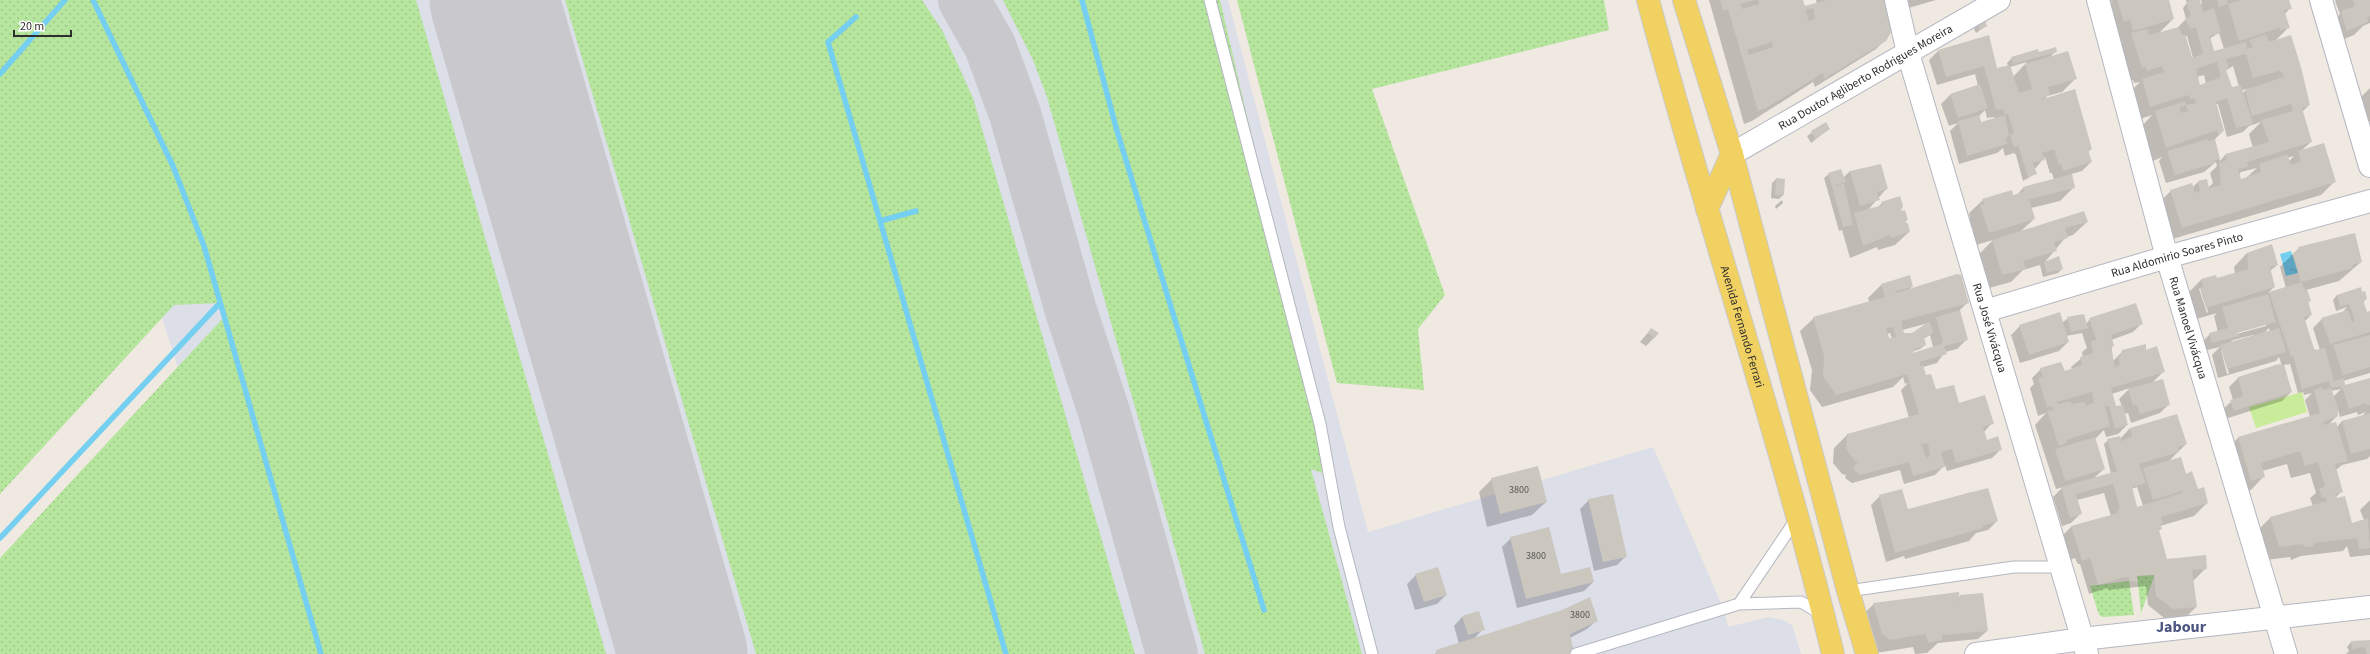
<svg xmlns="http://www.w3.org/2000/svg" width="2370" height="654" font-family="'Source Sans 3',sans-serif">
<defs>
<pattern id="grass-dots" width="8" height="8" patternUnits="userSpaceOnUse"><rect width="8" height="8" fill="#b6e59e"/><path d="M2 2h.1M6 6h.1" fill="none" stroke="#9dc588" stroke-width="1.8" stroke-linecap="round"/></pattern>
<pattern id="water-ripples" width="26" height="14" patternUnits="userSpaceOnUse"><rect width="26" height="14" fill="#75cff0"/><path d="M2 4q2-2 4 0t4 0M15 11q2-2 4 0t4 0" fill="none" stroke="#66b2ce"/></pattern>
</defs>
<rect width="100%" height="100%" fill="#efe9e1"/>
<path fill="#dcdee8" d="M61 0H1228L1368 532 1653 447 1724 610 1728 627 1769 617 1783 620 1792 625 1801 654H269Z"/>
<path fill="url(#grass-dots)" d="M0 0H416L606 654H0V558L225 316 220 303 174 305 0 494Z
M565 0H922L942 30 973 98 1135 654H756Z
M1003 0H1220L1331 476 1311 469 1362 654H1205L1047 97 1033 60Z
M1237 0H1604L1609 30 1372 89 1445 295 1418 329 1424 390 1337 383Z
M2155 574 2141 613 2137 575Z
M2129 581 2134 615 2103 617 2099 615 2090 586Z"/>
<path fill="#c9ec9a" d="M2302 392 2307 412 2256 428 2249 407Z"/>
<path fill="url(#water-ripples)" d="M2291 251 2298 273 2286 276 2280 254Z"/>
<path fill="#0003" fill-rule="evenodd" d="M1709 0H1802L1804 8 1817 4 1816 0H1884L1885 40 1876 49 1815 87 1813 82 1752 121 1744 124Z
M1903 0H1936L1905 9Z
M2103 0H2168L2173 19 2159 33 2177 28 2186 19 2183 8 2187 3 2186 0H2199L2200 4H2202L2201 0H2288L2290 8 2285 14 2289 27 2275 41 2309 105 2302 112 2311 142 2301 151 2335 181 2321 195 2169 240 2157 204 2171 191 2192 188 2198 182 2206 181 2208 188 2213 183 2210 173 2217 166 2216 162 2204 172 2166 183 2159 161 2162 157 2153 161 2143 125 2152 115 2137 120 2129 93 2140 82 2134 83 2133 80 2128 81 2118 47 2123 42 2120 43 2103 10 2113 1 2104 3ZM2219 33 2224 49 2210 53 2209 39ZM2185 36H2187L2194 62H2193ZM2233 66 2239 87 2227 90 2225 71ZM2204 75 2206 84 2199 86 2197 77ZM2247 89 2243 93 2242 90ZM2216 104H2218L2227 137 2243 132 2249 126 2261 122 2249 134 2253 148 2225 155 2220 161 2214 140 2223 131ZM2294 156 2288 162 2287 158ZM2257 168 2246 178 2240 180 2239 175 2241 172Z
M2336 0H2370V23L2363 26 2354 35 2334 43 2329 26 2340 14 2335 1Z
M1978 24 1986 26 1976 33 1974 29Z
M1938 51 1997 69 2008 66 2007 63 2012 58 2056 51 2050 57 2075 79 2062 92 2047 96 2044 100 2091 149 2088 152 2091 162 2082 171 2071 174 2074 187 2060 201 2031 208 2034 219 2020 232 2087 222 2073 235 2066 237 2045 262 2062 269 2058 273 2043 277 2040 265 2023 270 2011 282 1989 288 1979 254 1993 240 1976 245 1968 220 1970 217 1969 213 1983 200 2016 196 2023 188 2054 180 2052 173H2050L2045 157 2034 170 2035 174 2023 181 2016 155 2014 153 2005 156 2003 148 1997 153 1959 164 1950 131 1958 123 1949 126 1941 104 1950 95 1978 86 1975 74 1937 85 1929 60ZM2027 62 2013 77 2010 67ZM1985 110 1987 118 1994 117 1995 119 1981 123 1979 116Z
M2370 88V121L2365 122 2359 99Z
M1825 123 1829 129 1811 143 1807 136Z
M1850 171 1887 188 1868 210 1877 208 1882 203 1899 212 1907 220 1904 222 1909 232 1895 245 1878 250 1877 247 1850 258 1842 230 1839 231 1824 178 1829 174 1843 178Z
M1776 179 1783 195 1779 199 1771 198 1772 183Z
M1782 200 1783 203 1776 209 1775 206Z
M2299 248 2361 262 2339 281 2306 290 2311 315 2305 321 2314 350H2320L2313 328 2322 319 2342 313 2347 307 2336 311 2333 300 2337 295 2362 293 2366 299 2363 302 2367 313 2370 312V373L2343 381 2344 385 2341 388 2370 379V456L2367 459 2342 465 2336 470 2342 491 2333 500 2352 524 2364 520 2360 510 2370 500V555L2350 557 2347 546 2343 551 2301 556 2291 560 2290 557 2266 560 2257 531 2270 518 2313 506 2310 498 2316 493 2310 473 2291 478 2287 464 2262 471 2264 476 2251 490 2238 494 2230 446 2239 437 2310 417 2305 400 2312 393 2304 395 2303 392 2298 393 2290 364 2284 365 2291 392 2282 401 2225 419 2222 410 2233 400 2229 387 2238 378 2282 366 2279 357 2276 361 2218 378 2212 355 2220 347 2203 351 2201 343 2210 334 2218 332 2214 316 2217 313 2193 320 2188 293 2201 280 2217 279 2235 274 2234 267 2247 253 2277 265 2270 271 2274 287 2268 293 2286 288 2280 267ZM2201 288 2208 312 2207 313 2199 289ZM2266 324V326L2233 335 2232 333ZM2269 328 2270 331 2264 333ZM2253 335V336L2229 343 2233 340ZM2221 350H2223L2229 374H2227ZM2341 389 2333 397 2331 391ZM2338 410 2340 417 2357 412 2358 415 2366 412 2362 416 2342 421 2337 427 2327 426 2337 416Z
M1882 284 1912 286 1908 291 1968 302 1959 311 1966 340 1957 349 1945 352 1937 363 1923 367 1925 375 1935 390 1992 423 1984 432 1987 441 2001 449 1992 458 1947 471 1945 465 1935 475 1904 484 1900 470 1852 483 1845 478 1846 475 1842 474 1833 463 1834 448 1847 435 1909 418 1901 390 1908 383 1905 384 1903 377 1893 387 1822 407 1810 390 1812 370 1800 331 1814 318 1869 302 1868 298ZM1929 323 1912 334H1903L1902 330ZM1890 333 1892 338 1888 339 1887 334ZM1930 335 1933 347 1906 358 1911 352 1920 349 1925 345 1923 339Z
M2068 318 2086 324 2090 319 2142 323 2133 332 2111 340 2113 361 2123 351H2146L2163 372 2152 383 2169 404 2160 413 2131 423 2128 413 2124 414 2127 425 2118 434 2106 437 2104 430 2095 439 2104 469 2094 478 2111 474 2104 444 2108 440 2120 439 2130 428 2186 444 2168 462 2186 475 2207 503 2194 516 2160 526 2161 529 2158 531 2166 560 2206 568 2192 582 2196 607 2187 616 2164 618 2148 605 2146 586 2108 590 2107 588 2089 594 2080 564H2078L2075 558 2070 560 2062 536 2071 527 2111 516 2104 493 2077 500 2080 514 2071 523 2062 526 2053 497 2063 487 2056 489 2035 425 2046 413 2038 416 2030 388 2034 384 2032 378 2041 369 2064 372 2072 369 2071 367 2083 357 2082 352 2087 348 2082 333 2066 336 2068 342 2059 351 2020 363 2011 335 2020 326 2062 323ZM2130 388 2119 399 2122 406 2115 408 2112 394ZM2137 487 2143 506 2133 509 2131 489Z
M1651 329 1655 337 1646 346 1640 342Z
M1492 479 1546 502 1532 515 1487 527 1479 492Z
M1972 492 1997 521 1988 530 1976 533 1969 541 1905 559 1904 556 1886 562 1871 505 1880 496 1907 510Z
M1589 500 1626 556 1617 565 1594 571 1580 509Z
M1511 538 1560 575 1593 582 1584 591 1517 608 1502 547Z
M1416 575 1446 595 1437 604 1415 610 1407 584Z
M1961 596 1987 631 1978 639 1938 643 1927 653 1915 654 1913 647 1876 653 1860 617 1874 604 1958 598Z
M1462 617 1483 629 1473 640 1597 620 1587 629 1570 638 1575 654H1434L1459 644 1454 626Z
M2370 641V654H2346L2349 651 2347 647 2351 642Z"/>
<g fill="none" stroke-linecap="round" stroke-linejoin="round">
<path stroke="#75cff0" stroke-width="5.5" d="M93 0 173 166 204 246 321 654
M1082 0 1117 131 1264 610
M856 17 828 42 1006 654
M0 74 65 0
M880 221 916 211
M0 538 220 303"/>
<path stroke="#c9c8cc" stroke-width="52" d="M964 0 990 46 1015 114 1071 311 1105 415 1172 654"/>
<path stroke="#c9c8cc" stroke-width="129" d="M494 0 683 654"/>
</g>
<path fill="#cbc7bf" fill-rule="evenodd" d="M1720 0H1755L1740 4 1742 9 1759 4 1758 0H1803L1805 6 1827 0H1885L1893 29 1886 41 1824 79 1823 73 1766 108 1758 111 1728 9 1723 11ZM1813 8 1815 18 1809 21 1805 10ZM1772 42 1773 47 1749 55 1747 50Z
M2117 0H2169L2174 19 2133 31 2130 19 2124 22Z
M2191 0H2200L2203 12 2214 8 2221 33 2210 36 2214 51 2246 42 2247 47 2245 49 2253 47 2249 40 2266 34 2269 42 2291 35 2301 67 2310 105 2302 108 2312 142 2247 162 2248 167 2238 169 2241 179 2261 172 2259 164 2287 154 2291 165 2301 161 2298 151 2324 143 2336 182 2182 228 2170 190 2192 183 2195 193 2200 191 2198 181 2207 179 2209 188 2221 185 2219 163 2227 160 2225 154 2269 142 2261 120 2293 111 2291 104 2252 116 2245 90 2284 77 2282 72 2279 71 2253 78 2246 54 2226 59 2229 69 2226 70 2232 87 2241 85 2253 124 2236 128 2227 98 2216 102 2224 131 2218 134 2217 130 2166 148 2155 111 2185 101 2186 105 2179 108 2181 113 2188 111 2186 105 2196 103 2194 98 2191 100 2189 95 2150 107 2142 79 2164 72 2162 66 2147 71 2146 67 2142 68 2131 33 2147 29 2149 35 2179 27 2182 35 2185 34 2192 58 2203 54 2196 27 2190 29 2185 18 2191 16 2186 2ZM2217 62 2221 77 2200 85 2196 69Z
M2217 0H2227L2228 4 2219 7Z
M2241 0H2289L2292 9 2284 10 2290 28 2280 30 2279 28 2239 41 2228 4Z
M2353 0H2370V16L2367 17 2368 22 2347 31 2341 11 2355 6Z
M1985 20 1987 26 1980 30 1978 24Z
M1989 35 1997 68 2010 65 2019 93 2032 89 2025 64 2068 51 2077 79 2048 87 2050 95 2040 100 2075 89 2092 149 2088 150 2092 162 2063 171 2061 164 2059 165 2054 149 2042 153 2045 160 2033 163 2037 174 2028 177 2018 145 2014 147 2010 135 2014 133 2008 114 2005 115 2003 109 1996 110 1984 66 1946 77 1938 50Z
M2056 47 2057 52 2013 64 2011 57 2038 49 2039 52Z
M1980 84 1988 108 1958 118 1950 94Z
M1979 115 1981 122 2005 115 2009 136 2006 138 2007 144 1967 156 1958 121Z
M1826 122 1830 129 1815 139 1811 131Z
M2207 139 2208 141 2215 139 2220 159 2214 161 2215 163 2175 175 2167 151Z
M1881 164 1888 189 1877 192 1880 200 1860 206 1850 171Z
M1841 169 1846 182 1832 186 1828 173Z
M2072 174 2075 188 2026 200 2030 201 2035 219 1989 233 1980 205 1984 204 1982 199 2012 190 2013 195 2024 192 2023 187Z
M1776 178 1785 179 1784 195H1775Z
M1844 184 1853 225 1843 227 1832 186Z
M1900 196 1903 206 1901 211 1905 210 1908 220H1904L1908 224 1910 232 1891 238 1890 235 1863 246 1854 213 1883 205 1881 202Z
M2084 211 2088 222 2065 228 2068 238 2054 242 2057 251 2023 261 2026 269 2002 275 1992 240Z
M2355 233 2362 262 2352 265 2353 268 2301 282 2293 253 2299 250 2298 247Z
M2272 244 2278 265 2270 267 2275 287 2206 308 2200 289 2203 287 2201 279 2216 275 2217 278 2248 269 2247 253Z
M2059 256 2063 269 2047 273 2044 262Z
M1957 274 1961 275 1969 303 1901 321 1904 333H1912L1930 321 1933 333 1924 337 1926 345 1915 349 1913 353 1941 344 1943 342 1936 317 1960 310 1968 340 1944 346 1947 354 1920 362V366L1923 365 1926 375 1931 374 1936 389 1954 385 1959 403 1985 395 1994 424 1983 427 1987 440 1998 436 2002 450 1956 463 1952 449 1941 452 1945 467 1913 476 1909 462 1860 475 1853 469 1856 463 1859 462 1855 461 1846 449 1847 434 1919 414 1907 374 1836 395 1823 376 1824 356 1813 317 1885 297 1881 284 1910 275 1913 287 1895 291 1896 293ZM1893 327 1896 337 1889 338 1886 328ZM1928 443 1930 455 1927 459 1921 444Z
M2302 282 2304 289H2307L2311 301 2308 302 2312 315 2304 317 2313 346 2315 350 2325 348 2334 381 2344 378 2345 385 2370 378V405L2367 406 2366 403 2349 409 2342 386 2331 388 2339 411 2337 412 2338 416 2323 422 2324 425 2336 422 2348 461 2335 464 2343 492 2335 494 2337 498 2345 496 2352 523 2368 518 2370 548 2359 549 2357 538 2314 543 2313 546 2304 547 2303 544 2279 547 2270 517 2327 501 2325 497 2322 498 2319 489 2325 486 2318 462 2305 466 2300 451 2261 463 2265 477 2251 481 2238 437 2320 413 2314 390 2322 387 2323 390 2331 388 2329 381 2302 389 2293 356 2291 357 2269 292Z
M2361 287 2362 292 2365 291 2367 299 2363 300 2367 312 2370 311V332L2330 344 2321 318 2348 310 2352 322 2355 321 2349 304 2340 307 2337 295Z
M2268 294 2276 322 2237 333 2239 336 2212 343 2209 333 2228 328 2222 307Z
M2136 303 2143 324 2111 335 2114 346 2111 348 2115 367 2120 365 2118 357H2120L2122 350 2146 344V350L2157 346 2165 372 2111 388 2116 406 2123 405 2128 425 2115 429 2109 406H2105L2110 426 2066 440 2067 443 2059 446 2047 411 2054 410 2052 406 2047 407 2038 378 2043 377 2040 368 2061 362 2065 371 2082 365 2080 357 2093 353 2091 342 2096 339 2089 318ZM2092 392 2094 402 2086 406 2085 402 2071 404V401L2058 404 2057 402Z
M2060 312 2069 342 2029 355 2019 325Z
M2084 314 2088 328 2071 332 2067 317Z
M1651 328 1659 333 1655 338 1648 333Z
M2279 328 2286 352 2227 369 2220 345Z
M2370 335V367L2343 375 2333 345Z
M2279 364 2284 365 2292 392 2234 411 2230 400 2243 396 2238 377Z
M2163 379 2170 405 2140 414 2137 405H2133L2128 389Z
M2370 413V449L2351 454 2342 421Z
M2177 414 2187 444 2178 447 2179 452 2139 464 2146 483 2132 487 2137 507 2182 493V491L2153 500 2143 468 2181 457 2186 474 2192 471 2198 489 2204 487 2208 503 2161 517 2163 523 2160 524 2162 529 2159 530 2167 559 2206 555 2207 569 2192 570 2197 607 2173 609 2156 596 2154 575 2137 576 2138 582 2129 581V577L2121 578 2098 585 2090 558 2082 561 2071 526 2118 513V509L2120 508 2113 484 2076 494 2082 514 2070 518 2061 487 2117 471 2107 439 2120 436 2122 442 2125 439 2132 437 2130 428Z
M2095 437 2105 469 2065 481 2055 449Z
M1538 466 1547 502 1500 514 1491 478Z
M1988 488 1998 521 1982 526 1983 528 1895 553 1879 495 1902 489 1908 509Z
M1613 494 1627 557 1603 562 1588 499Z
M1549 527 1561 574 1590 567 1594 582 1526 599 1510 537Z
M1438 567 1447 595 1424 602 1415 574Z
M1959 592 1960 606V595L1983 593 1988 631 1943 635 1942 632V640L1928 643 1926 634 1890 640 1882 634 1873 603Z
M1590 597 1598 621 1570 634 1574 654H1437L1436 650 1562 610Z
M1479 611 1485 630 1468 635 1462 616Z
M2370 640V654H2367L2365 647 2352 649 2351 641Z"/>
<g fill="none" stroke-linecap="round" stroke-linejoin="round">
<defs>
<path id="service" d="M1210 0 1320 424 1339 527 1372 654
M1848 591 2014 567H2061
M1739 604 1797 518
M1576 654 1739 604 1801 602 1823 615"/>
<g id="minor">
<path id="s1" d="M1896 0 1908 53 2087 654"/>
<path id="s2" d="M2098 0 2167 257 2286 654"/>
<path d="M2321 0 2370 166"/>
<path id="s3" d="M1732 154 1999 0"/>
<path id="s4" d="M1985 311 2167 257 2370 201"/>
<path d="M1976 654 2082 639 2370 607"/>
</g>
<g id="primary">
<path id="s5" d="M1648 0C1706 219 1780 434 1833 654"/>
<path d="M1684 0 1732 154 1848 591 1867 654"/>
<path d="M1707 209 1732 154"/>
</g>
</defs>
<use href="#service" stroke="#b4b7c1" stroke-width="13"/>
<use href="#minor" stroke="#b4b7c1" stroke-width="24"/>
<use href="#primary" stroke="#c9c9c9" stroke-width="24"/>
<use href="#service" stroke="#fff" stroke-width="11"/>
<use href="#minor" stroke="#fff" stroke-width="22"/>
<use href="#primary" stroke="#f2d163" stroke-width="22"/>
</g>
<g text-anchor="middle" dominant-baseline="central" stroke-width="4" stroke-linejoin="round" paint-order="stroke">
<g font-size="10" fill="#555452">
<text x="1519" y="490">3800</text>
<text x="1536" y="556">3800</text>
<text x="1580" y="615">3800</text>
</g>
<g font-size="12" fill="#2e2e2e" stroke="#fff">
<text stroke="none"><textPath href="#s3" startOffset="154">Rua Doutor Agliberto Rodrigues Moreira</textPath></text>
<text stroke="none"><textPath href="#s4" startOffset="200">Rua Aldomirio Soares Pinto</textPath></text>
<text stroke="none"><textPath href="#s5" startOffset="340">Avenida Fernando Ferrari</textPath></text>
<text stroke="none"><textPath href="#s1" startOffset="341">Rua José Vivácqua</textPath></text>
<text stroke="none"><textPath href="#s2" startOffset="340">Rua Manoel Vivácqua</textPath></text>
</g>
<g font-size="16" font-weight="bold" fill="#4d5680" stroke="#fff">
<text x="2181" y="627">Jabour</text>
</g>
</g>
<path d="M14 30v6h57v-6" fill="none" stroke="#2e2e2e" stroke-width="2"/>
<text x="20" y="30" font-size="12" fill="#2e2e2e" stroke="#ffffff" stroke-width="3" paint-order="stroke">20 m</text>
</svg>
